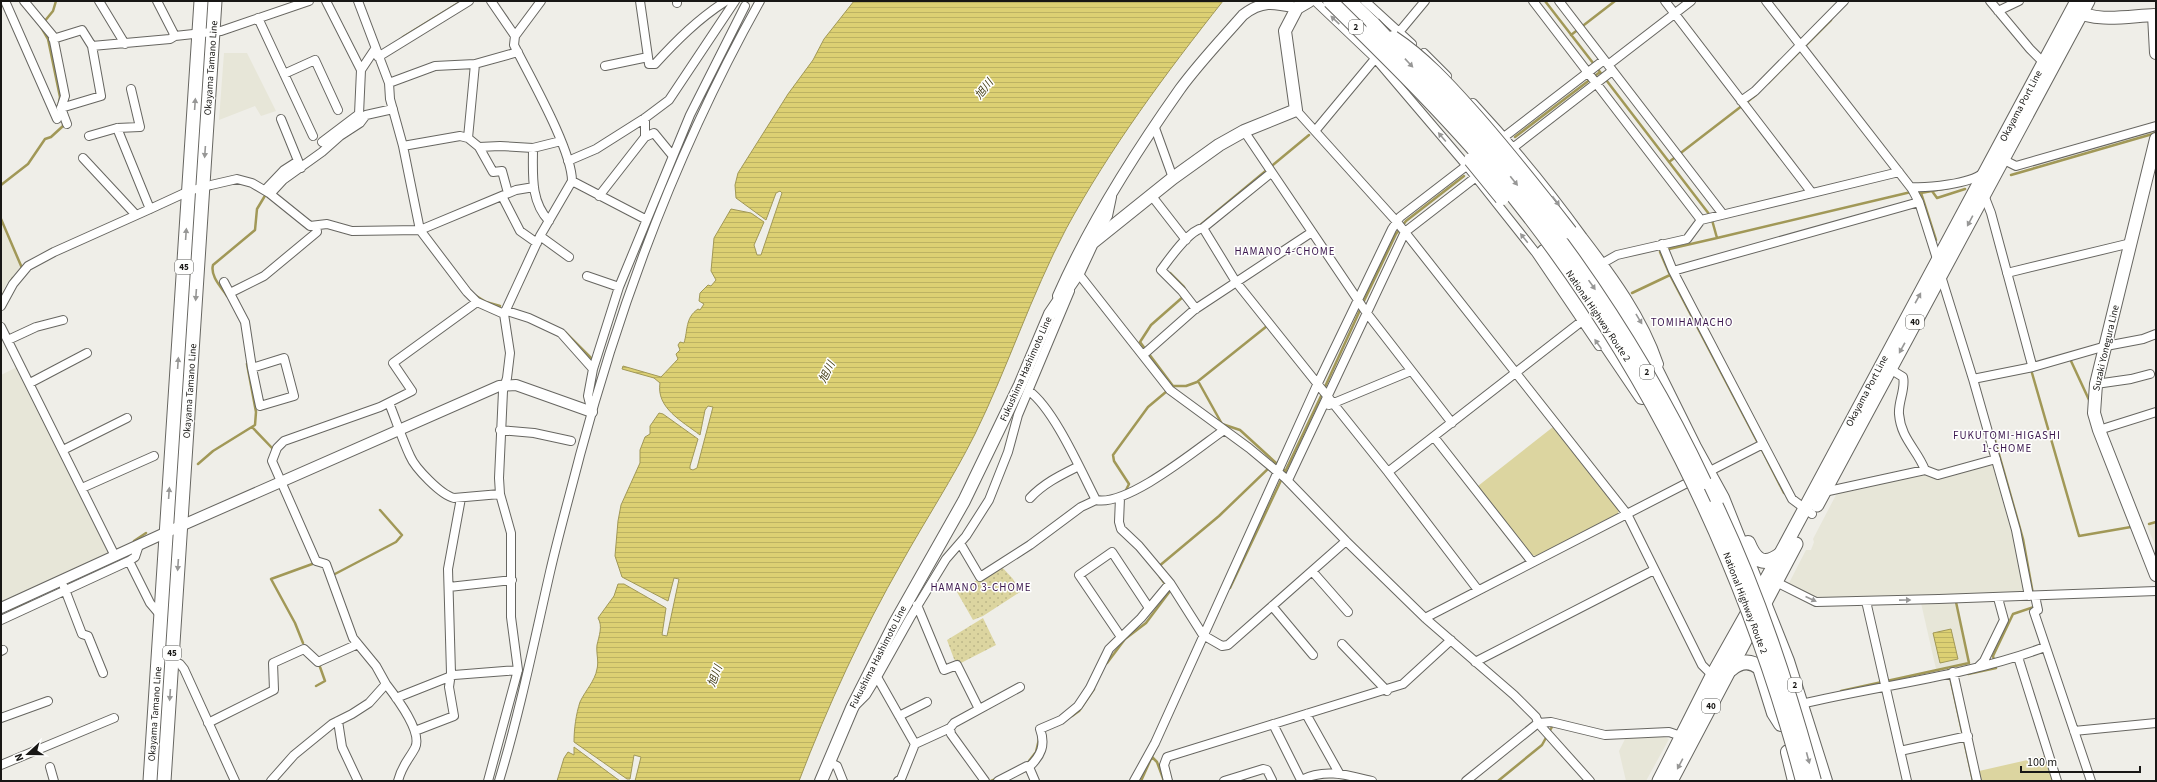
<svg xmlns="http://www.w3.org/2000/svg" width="2157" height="782" font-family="'Source Sans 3','Noto Sans JP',sans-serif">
<defs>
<pattern id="grass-dots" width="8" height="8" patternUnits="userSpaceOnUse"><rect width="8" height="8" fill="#dcd5a0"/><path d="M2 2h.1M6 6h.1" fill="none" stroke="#bcb689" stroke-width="1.8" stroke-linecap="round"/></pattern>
<pattern id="water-rules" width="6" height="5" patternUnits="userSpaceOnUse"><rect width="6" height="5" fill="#dcd073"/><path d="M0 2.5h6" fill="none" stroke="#bcb263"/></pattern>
</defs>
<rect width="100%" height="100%" fill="#efeee8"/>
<path fill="#e7e6d8" d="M224 53H247L276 111 261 116 255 106 219 120Z
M1 222 21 267 7 283 1 294Z
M19 366 110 552 1 602V375Z
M1993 464 2020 560 2025 589 2022 593 1816 598 1789 583 1806 550H1811L1814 542 1813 539 1837 493 1926 473Z
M2156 523V547L2147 526Z
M1955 602 1968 662 1936 669 1921 603Z
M1659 735 1669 739 1646 781H1626L1619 751 1626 737Z"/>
<path fill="url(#grass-dots)" d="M1001 566 1013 579 1020 592 983 616 973 620 957 592Z
M983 618 996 645 959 664 954 659 947 640Z"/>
<path fill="#dcd5a0" d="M1553 427 1619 511 1617 515 1537 556 1531 555 1478 486Z
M2045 756 2053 781H1981L1979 771Z"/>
<path fill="url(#water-rules)" stroke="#a19857" d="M854 1H1223C1166 73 1110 148 1066 229 1031 295 1008 367 975 434 953 478 926 519 902 562 862 632 828 705 799 781H635L641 757 634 755 630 779H627L574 742C574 729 576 714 580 702 585 691 595 681 597 669 599 661 596 653 597 645 599 636 603 626 598 618L614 596 618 584H624L666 608 662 635 667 636 679 579 674 578 668 601 622 577 615 556 618 521 621 505 640 463V450L645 437 650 434V426L659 413 663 414 698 439 690 466V469L693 470 697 468 713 407 708 406 705 410 700 435C682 421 656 408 660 383L654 378 622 369 623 366 661 377 678 359 676 354 680 350 678 345 680 342 684 343C688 330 685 318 698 309L700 310 704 304 699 301 700 293 708 285 711 286 716 280 711 271 714 238 731 209 751 213 764 222 754 245 757 255H761L782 193 780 191 776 193 766 220 736 198 735 185 738 173 788 94 813 60 824 39Z
M1951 629 1958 659 1940 663 1933 633Z
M574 747 620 781H557L564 758 568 752 574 755Z"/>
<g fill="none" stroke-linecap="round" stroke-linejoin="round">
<path stroke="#a19857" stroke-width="2.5" d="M1545 1 1600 72
M44 22 53 11 56 1
M41 27 48 39 60 97 59 103
M1571 35 1615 1
M403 37 460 2
M1768 83 1831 20
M1515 137 1600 72 1709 214
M1669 162 1756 95
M2011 175 2156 133
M1 185 28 164 45 139 51 137 63 126V121
M1916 191 1921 193 1936 240
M1932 191 1937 198 1965 189
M1921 193 1948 188
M1 219 22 268
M1712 220 1717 238 1911 192
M1198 227 1309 135
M1669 249 1717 238
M1170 273 1184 287 1186 291
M1670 275 1758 443
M1632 293 1670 275 1660 252H1662
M473 294 486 302 500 306
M227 296C221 287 210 276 213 265L255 230 257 209 266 194
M1184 296 1151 325 1140 342 1173 386H1186L1197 382 1267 326
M1 298 13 278
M1363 303 1396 234 1406 221 1464 176
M565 332 593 360
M2071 361 2090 402
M2032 373 2079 536 2131 527
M1198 381 1222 424 1240 430 1286 472
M1324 389 1361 308
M252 427 274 450
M1995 440 2023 539 2033 594
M1762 450 1784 493
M198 464 213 451 255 425 256 412 247 364
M1126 490 1129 484 1114 461 1113 455 1148 407 1173 386
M2149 524 2156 522
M134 541 146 533
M1158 567 1219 516 1275 462
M333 575 396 542 402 535 380 510
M1230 588 1322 394
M11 611 31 602
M303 643 295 623 271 579 315 563
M1107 663 1125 639 1146 623 1170 591 1160 577
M1948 668 1973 781
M1968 674 1996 668 1993 656 2013 614 2034 607
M316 686 325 681 320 667
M1841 691 1969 663 1956 602
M1072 716 1079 711 1094 689
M1152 757 1157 762 1164 781
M1030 763 1029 761 1036 752 1039 739
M991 781 998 778
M1141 781 1154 752
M1498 781 1542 745 1553 725"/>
<defs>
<path id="minor" d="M5 1 57 119
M24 1 53 36 65 96 61 108 67 124
M99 1 125 44
M157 1 175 36 221 31 309 1
M326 1 361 70
M358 1 389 83 390 99 403 146 420 230 467 292 477 302 504 314
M640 1 649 64H655C677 40 698 19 726 1
M1315 1 1375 58 1467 166 1536 253 1599 346
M1365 1 1412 44
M1533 1 1701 220
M1559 1 1722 213
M1665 1 1812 193
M1766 1 1912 189 1919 202 1938 262
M1990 1 2030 49 2044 63
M677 3V1
M1998 11 2019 1
M258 18 313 136
M515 36 541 1
M1395 37 1425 1
M53 39 82 30 92 46 101 96 61 108
M92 46 170 39 175 36
M1424 53 1447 76
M378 57 469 1
M1608 65 1691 1
M605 66 648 57
M284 74 315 60 338 110
M389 83 435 66 475 64 518 52
M1741 101 1755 91 1844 1
M1473 103C1513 146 1549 190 1583 237 1613 276 1643 317 1659 364
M1296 110 1397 222 1627 514 1702 665 1714 677
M281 119 301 168
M117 128 150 209
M1155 128 1173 178
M1244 131 1366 312 1452 423
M1315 131 1379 54
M89 136 117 128 140 127 131 89
M645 137 654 133 672 155
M468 138 475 64
M322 142 359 114 361 70 375 49
M1495 144 1604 60
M403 146 460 136 468 138 479 147 500 146 533 148 561 141
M479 147 493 172 502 171 508 193
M533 148C533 174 530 201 549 221
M1505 154 1612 71
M83 158 136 215
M2004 160 2016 166 2156 126
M568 161 596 149 645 118 669 100 735 1
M1271 173 1203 228 1236 282 1388 472 1478 590
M572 181 645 219
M1911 187C1928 188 1970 184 1983 173
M265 190 284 170 298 161
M271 193 283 180 322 152 340 136 360 123 366 115 393 109
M1151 195 1186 240
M1984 195 1991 213 2032 365
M502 196 520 231 537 243
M599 196 645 137V118
M540 236 569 257
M1095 237 1108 216 1112 197
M1662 244 1673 271 1792 499 1812 514
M1603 263 1617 255 1687 239 1701 220 1899 172
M1673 271 1919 202
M1078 273 1170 390 1249 448 1285 478 1346 541 1425 618 1514 695 1536 717 1538 723 1590 781
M2007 273 2131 243
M587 276 619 287
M1941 276 1973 379 2016 530 2029 596
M224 282 245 322 252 368 260 406 294 396 284 358 252 368
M230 293 264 276 317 232 316 226
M1 306 13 284 28 266 54 252 150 209 189 191 211 185 237 179 252 183 269 193 310 226 327 224 352 231 420 230 516 190 534 187
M1196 309 1182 291 1161 270C1170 258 1189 230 1203 228
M507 311 529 318 561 333 593 369
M1 327 115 556
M8 340 36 327 63 320
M1143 355 1194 310 1312 232
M1890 369 1903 377C1906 388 1898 402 1899 414 1901 439 1917 449 1925 470
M1973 379 2033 367 2106 346 2143 339 2156 334
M30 383 87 353
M2096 384 2131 379 2150 374
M1029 391C1054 409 1081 471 1096 500 1127 507 1197 449 1224 430
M389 403C396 420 402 439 410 456 415 468 441 495 454 498L500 494
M1329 405 1411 371
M592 412 588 396 593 369 619 287 690 115 745 6
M500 430 534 433 571 441
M2099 430 2156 412
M1434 437 1532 562
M63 450 127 418
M1388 472 1582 321
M1708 472 1763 444
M1288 480 1405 232 1485 170
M82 488 154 456
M1824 492 1925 470 1938 475 1996 459
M1030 498C1044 483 1061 475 1079 466
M1120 498 1119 522 1121 529 1139 546 1170 583 1203 635 1222 646 1228 645 1346 541
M960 543 980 577 1030 545 1081 507 1096 500
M129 561 150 603 161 616
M1312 571 1348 612
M1776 582 1816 602 1939 599 2156 591
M64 587 82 634 88 636 103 673
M449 587 512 580
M2035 596 2038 610 2034 612 2091 781
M1866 601 1907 781
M917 605 944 670 957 665 979 709
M1272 606 1313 655
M1425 618 1689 482
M1 620 129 561 135 557 139 545
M1121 637 1079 575 1112 552 1149 608
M1342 644 1387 691
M1 651 3 650
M2018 657 2057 781
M169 660 180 664 184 669 235 781
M1475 662 1654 570
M1978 667 1984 661 2004 620 1998 598
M1953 672 1977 781
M877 677 915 744
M386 684 376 666 353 638 326 564 316 561 272 461 277 448 284 441 380 407 412 391 393 363 477 302
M396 698 454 675 518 670
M857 704 866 695 877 677 910 618 946 559 966 536 989 500 1008 452 1018 415 1070 291
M1801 704C1882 685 1967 676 2045 647
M1306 714 1339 773
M899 716 927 702
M1 718 48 701
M338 721 342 747 358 781
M208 723 274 690 273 663 304 649 318 662 358 644
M1273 724 1301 780C1325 768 1347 775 1372 781
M415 731 454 716 449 687 451 673 448 569 461 498
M2074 731 2156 723
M1900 751 1968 736
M829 762 837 766 843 781
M1 765 114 718
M50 767 54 781
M1029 767 1035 781
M271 781 294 755 332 724 352 714 369 703 386 684C396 697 423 732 415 748 408 761 402 765 398 781
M488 781 518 670 511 617V533L500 494 499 478 503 391 507 378 510 353 504 314 540 236 572 181C572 150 530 77 514 45L515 36 491 1
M499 781C520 712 534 642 550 572 559 533 570 494 580 455 622 297 680 144 760 1
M898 781 901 779 915 744 950 728
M985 781 951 734 950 728 954 723 1020 687
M998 781 1027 766 1029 767C1041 756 1046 745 1040 729L1061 720 1078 706 1090 688 1109 649 1141 618 1170 583
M1134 781 1155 743 1317 385 1392 229 1400 217 1474 160
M1168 781 1164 765 1167 757 1403 684 1451 640
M1224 781 1263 769 1267 770 1272 780
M1466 781 1538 723 1551 722 1605 735 1669 732 1684 737"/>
<path id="tertiary" d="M1058 296C1090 223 1134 154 1180 89 1199 63 1222 39 1243 15 1262 0 1274 3 1297 8
M1 608 167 532 499 386 516 385 592 412"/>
<path id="secondary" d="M2074 10C2096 23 2129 16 2154 15L2156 53
M2156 139 2096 384 2094 413 2099 430 2156 575
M821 781 852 708 895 623 964 501 1020 385 1050 314 1078 273 1092 243 1173 178 1219 145 1244 131 1296 110 1285 31 1297 8 1309 1"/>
<path id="primary" d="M1817 505 2088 1
M150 781 201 1
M164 781 215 1
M1659 781 1712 676 1780 555 2077 1
M1671 781 1796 544"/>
<path id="trunk" d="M1349 1 1373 24
M1570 232 1621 306 1637 332 1694 447 1722 498 1787 661 1825 781
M1544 252 1642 397
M1702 478 1719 518
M1748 543C1755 560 1763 567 1780 555
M1731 669C1740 661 1751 660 1760 668L1774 713 1781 724
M1788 752 1795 781"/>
</defs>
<use href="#minor" stroke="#676661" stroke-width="10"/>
<use href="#tertiary" stroke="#676661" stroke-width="12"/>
<use href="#secondary" stroke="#676661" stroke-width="14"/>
<use href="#primary" stroke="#676661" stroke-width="15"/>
<use href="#trunk" stroke="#676661" stroke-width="16"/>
<use href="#minor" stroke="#fff" stroke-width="8"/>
<use href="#tertiary" stroke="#fff" stroke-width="10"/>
<use href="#secondary" stroke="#fff" stroke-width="12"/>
<use href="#primary" stroke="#fff" stroke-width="13"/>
<use href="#trunk" stroke="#fff" stroke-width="14"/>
<defs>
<path id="trunk-bridge" d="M1330 1C1386 56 1443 112 1494 172 1642 350 1744 558 1803 781
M1373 24C1417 71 1462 118 1503 167 1582 264 1651 369 1704 482
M1393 38C1423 58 1447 84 1471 111 1506 150 1538 191 1570 232
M1471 160 1502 198
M1716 506C1758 594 1788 687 1814 781"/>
</defs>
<use href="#trunk-bridge" stroke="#676661" stroke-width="16" stroke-linecap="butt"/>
<use href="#trunk-bridge" stroke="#fff" stroke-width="14"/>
</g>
<defs><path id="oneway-solid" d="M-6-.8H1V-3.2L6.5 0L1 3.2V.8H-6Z"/></defs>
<g fill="#979796">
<use href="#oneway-solid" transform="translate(1335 20) rotate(-137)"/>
<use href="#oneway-solid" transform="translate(1409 63) rotate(47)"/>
<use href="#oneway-solid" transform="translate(195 104) rotate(-86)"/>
<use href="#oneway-solid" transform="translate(1442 137) rotate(-130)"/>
<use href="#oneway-solid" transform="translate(205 152) rotate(94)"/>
<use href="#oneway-solid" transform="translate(1514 181) rotate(51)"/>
<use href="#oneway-solid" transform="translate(1556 201) rotate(53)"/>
<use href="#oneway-solid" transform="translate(1970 221) rotate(118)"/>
<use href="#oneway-solid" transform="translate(186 234) rotate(-86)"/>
<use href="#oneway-solid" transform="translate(1524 238) rotate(-129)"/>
<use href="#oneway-solid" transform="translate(1592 285) rotate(55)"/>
<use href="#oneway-solid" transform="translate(196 295) rotate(94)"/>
<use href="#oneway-solid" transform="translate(1918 298) rotate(-61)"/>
<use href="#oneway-solid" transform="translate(1639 319) rotate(59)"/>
<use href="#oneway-solid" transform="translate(1598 344) rotate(-125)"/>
<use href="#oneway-solid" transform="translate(1902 348) rotate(119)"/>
<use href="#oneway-solid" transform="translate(178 363) rotate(-86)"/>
<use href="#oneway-solid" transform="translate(169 493) rotate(-86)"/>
<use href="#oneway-solid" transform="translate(178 565) rotate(94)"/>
<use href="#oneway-solid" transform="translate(1811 599) rotate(24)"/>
<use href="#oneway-solid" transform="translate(1905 600) rotate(-1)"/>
<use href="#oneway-solid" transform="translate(170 695) rotate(94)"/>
<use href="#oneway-solid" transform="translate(1808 758) rotate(75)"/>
<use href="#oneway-solid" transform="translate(1680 764) rotate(118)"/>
</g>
<g text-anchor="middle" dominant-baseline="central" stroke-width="3" stroke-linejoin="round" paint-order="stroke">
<g fill="#fffffe" stroke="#5d5d5b" stroke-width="1">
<rect x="1349" y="20" width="14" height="14" rx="3"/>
<rect x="175" y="260" width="18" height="14" rx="3"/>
<rect x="1906" y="315" width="18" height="14" rx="3"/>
<rect x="1640" y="365" width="14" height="14" rx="3"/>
<rect x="163" y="646" width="18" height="14" rx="3"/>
<rect x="1788" y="678" width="14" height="14" rx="3"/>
<rect x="1702" y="699" width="18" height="14" rx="3"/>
</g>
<g font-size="9" font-weight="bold" fill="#181715">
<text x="1356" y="27">2</text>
<text x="184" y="267">45</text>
<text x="1915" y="322">40</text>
<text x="1647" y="372">2</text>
<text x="172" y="653">45</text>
<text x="1795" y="685">2</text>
<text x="1711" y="706">40</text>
</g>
<g font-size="10" fill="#181715" stroke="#fffffe">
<text transform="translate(211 68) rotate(-86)">Okayama Tamano Line</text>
<text transform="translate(2021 106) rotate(-62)">Okayama Port Line</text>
<text transform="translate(1598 316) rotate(56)">National Highway Route 2</text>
<text transform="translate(2106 348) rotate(-77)">Suzaki Yonegura Line</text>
<text transform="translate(1026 369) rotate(-66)">Fukushima Hashimoto Line</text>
<text transform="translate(190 391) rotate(-86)">Okayama Tamano Line</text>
<text transform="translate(1867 391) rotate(-62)">Okayama Port Line</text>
<text transform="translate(1745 603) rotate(69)">National Highway Route 2</text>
<text transform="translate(878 657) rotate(-63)">Fukushima Hashimoto Line</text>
<text transform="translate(155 714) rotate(-86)">Okayama Tamano Line</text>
</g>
<g font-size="11" font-style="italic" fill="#443e17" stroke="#fffffe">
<text transform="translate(984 89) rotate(-52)">旭川</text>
<text transform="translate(827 372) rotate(-63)">旭川</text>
<text transform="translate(715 676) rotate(-70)">旭川</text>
</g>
<g font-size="11" letter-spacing="1" fill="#3b174e" stroke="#fffffe">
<text x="1285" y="251">HAMANO 4-CHOME</text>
<text x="1692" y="322">TOMIHAMACHO</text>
<text x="2007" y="435">FUKUTOMI-HIGASHI<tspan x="2007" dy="13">1-CHOME</tspan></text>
<text x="981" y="587">HAMANO 3-CHOME</text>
</g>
</g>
<rect width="2157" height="782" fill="none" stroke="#181715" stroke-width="4"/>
<g transform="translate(28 754) rotate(249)" stroke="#fffffe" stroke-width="3" paint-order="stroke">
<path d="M0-3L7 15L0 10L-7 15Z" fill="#181715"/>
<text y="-6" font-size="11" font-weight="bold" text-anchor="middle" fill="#181715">N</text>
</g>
<path d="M2021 766v6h119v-6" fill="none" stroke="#181715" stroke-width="2"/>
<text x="2027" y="766" font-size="12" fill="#181715" stroke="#fffffe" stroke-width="3" paint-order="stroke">100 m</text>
</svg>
